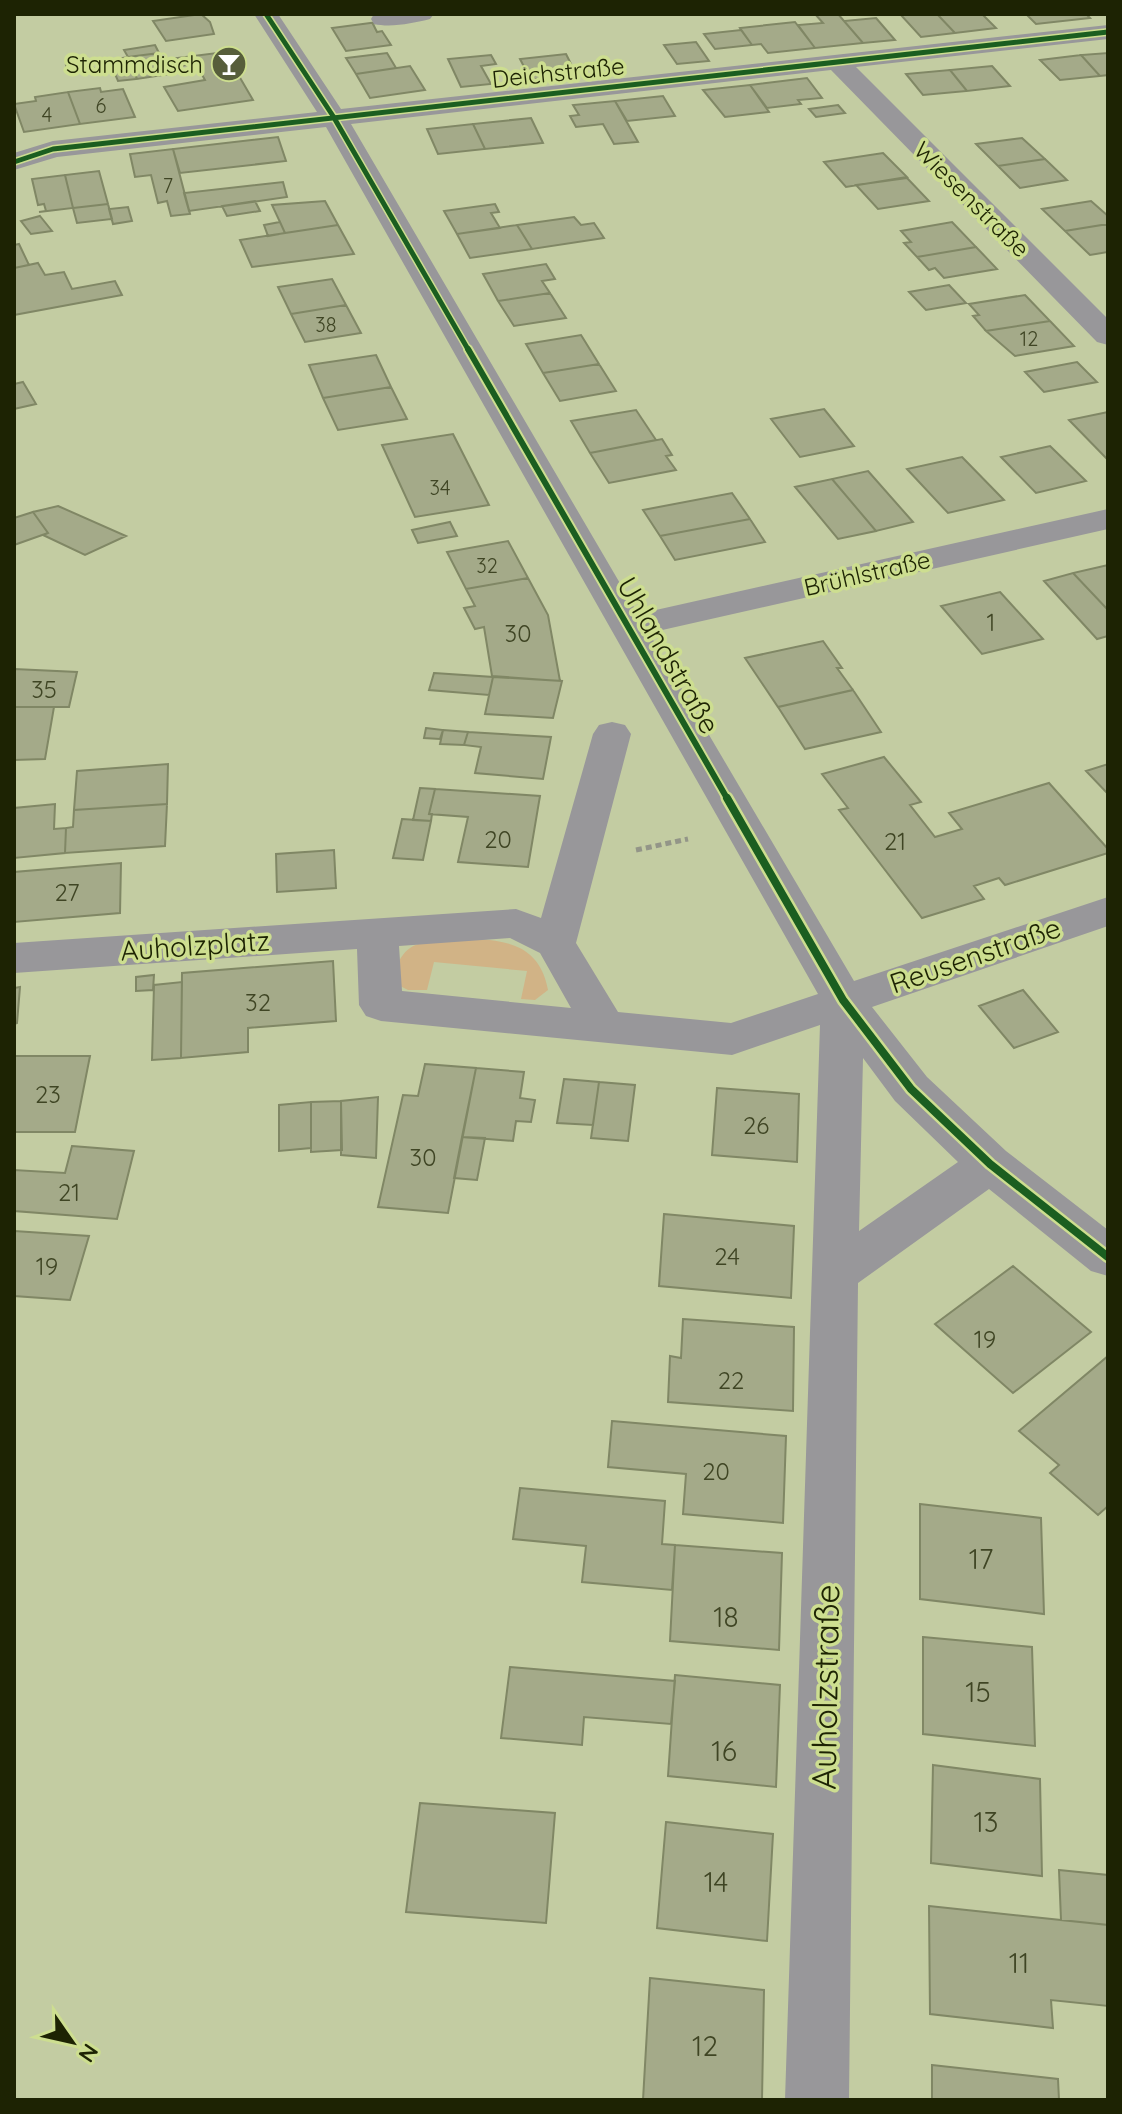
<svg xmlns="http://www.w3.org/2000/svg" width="1122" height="2114" font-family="Quicksand,sans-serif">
<rect width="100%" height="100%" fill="#c3cca2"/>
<path fill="#d1b386" d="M446 938C491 940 538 935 548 990L535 1000 521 999 527 971 434 962 427 990H408L398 985 394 972C406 942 416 944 446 938Z"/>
<path fill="#a4aa89" stroke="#808765" stroke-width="2" d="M201 14 210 22 214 34 166 41 153 21Z
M815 14H838L863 43 815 48 798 25 823 23Z
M900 14H937L955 33 921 37Z
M937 14H982L996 28 955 33Z
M1026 14H1086L1090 18 1036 24Z
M876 18 895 40 863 43 844 21Z
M378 22 373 24 377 32 382 31 391 45 346 51 332 28Z
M795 22 815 48 768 53 761 44 752 45 740 28Z
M741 30 752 45 715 49 704 34Z
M696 42 709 61 677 64 664 45Z
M155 45 159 53 128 57 124 50Z
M225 52 253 100 178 111 164 87 205 80 196 64 173 67 169 59Z
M159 53 162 60 131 65 128 57Z
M387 53 396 68 356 74 346 58Z
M1108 53V75L1100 76 1081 55Z
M566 54 577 76 531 80 520 59Z
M491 55 496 64 481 66 491 84 461 87 448 59Z
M1081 55 1100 76 1060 80 1040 60Z
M128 57 137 79 118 81 109 60Z
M169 60 175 70 169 74 137 79 131 65Z
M91 62 94 70 68 73 66 65Z
M410 66 425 90 370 98 356 74Z
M992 66 1010 86 967 91 950 70Z
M950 70 967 91 923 95 906 74Z
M807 78 822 98 798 100 801 104 767 108 750 85Z
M750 85 769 112 725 117 703 90Z
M100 88 101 92 123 89 135 117 80 124 68 92Z
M68 92 80 124 24 132 14 104 36 101 35 97Z
M663 96 675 116 627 121 615 101Z
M615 101 638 142 614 144 603 124 576 127 570 116 579 115 573 105Z
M838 105 845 113 816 117 809 109Z
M531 118 543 143 485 149 473 124Z
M473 124 485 149 438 154 427 129Z
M278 137 286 161 180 173 173 149Z
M1022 138 1045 159 998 166 976 144Z
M173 149 190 214 171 216 167 201 158 203 151 175 135 177 130 154Z
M883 153 907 177 846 187 824 162Z
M1045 159 1067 180 1020 188 998 166Z
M99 171 108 204 73 208 65 175Z
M65 175 73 208 39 212 46 211 44 204 38 205 32 179Z
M907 178 929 201 878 209 856 185Z
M283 182 287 197 189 211 184 193Z
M255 201 260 211 227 216 222 206Z
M325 201 338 225 285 233 272 205Z
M1091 201 1108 216V224L1065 231 1042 209Z
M108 204 112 219 77 223 73 208Z
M495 204 499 212 491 213 500 228 457 234 444 211Z
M128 207 132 221 113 224 109 209Z
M40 216 52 231 31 234 21 221Z
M574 217 581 225 594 223 604 238 532 249 517 225Z
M280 222 285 233 268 236 264 225Z
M952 222 976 247 917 257 904 243 911 242 901 231Z
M1108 224V252L1090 255 1065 231Z
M338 225 354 254 252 267 240 240Z
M517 225 532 249 470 258 457 234Z
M19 244 29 265 14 268V245Z
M976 247 997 269 944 278 935 268 929 270 917 257Z
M38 263 45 275 64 272 72 289 115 281 122 295 14 315V268Z
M546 264 555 279 542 281 550 293 498 301 483 274Z
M332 279 346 305 291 314 278 287Z
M949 285 966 303 926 310 909 292Z
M550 293 566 318 514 326 498 301Z
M1025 295 1050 321 986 331 973 316 979 315 969 304Z
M346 305 361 333 305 342 291 314Z
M1050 321 1074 346 1015 356 986 331Z
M581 335 599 364 543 373 526 344Z
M376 355 391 387 323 398 309 365Z
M1077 362 1097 382 1044 392 1025 372Z
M599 364 616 391 560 401 543 373Z
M23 382 36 404 14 409V384Z
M391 387 407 419 338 430 323 398Z
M824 409 854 446 800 457 771 419Z
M636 410 656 440 590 453 571 421Z
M1108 412V460L1069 420Z
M453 434 489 505 415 517 382 445Z
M662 439 672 455 666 456 676 470 609 483 590 453Z
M1050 446 1086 481 1036 493 1001 457Z
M962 457 1004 500 948 513 907 469Z
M868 471 913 522 876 531 832 479Z
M832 479 876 531 838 539 795 487Z
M732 493 750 519 660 536 643 510Z
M58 506 126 536 85 555 43 535 48 533 33 512Z
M33 512 48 533 14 545V518Z
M750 519 765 542 675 560 660 536Z
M450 522 457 536 418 543 412 530Z
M508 541 528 578 466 589 447 552Z
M1108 565V610L1073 573Z
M1073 573 1108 610V636L1097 639 1044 581Z
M528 578 548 615 560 681 492 676 484 627 475 629 464 608 475 606 466 589Z
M1000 592 1043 639 982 654 941 606Z
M823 641 842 668H837L853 690 778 707 745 658Z
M14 669 77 672 69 707H14Z
M434 673 493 677 489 695 429 690Z
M493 677 562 681 553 718 485 714Z
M853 690 881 732 805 749 778 707Z
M14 707H54L45 759 14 760Z
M426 728 443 730 440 739 424 738Z
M443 730 468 732 464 745 440 744Z
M468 732 551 737 543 779 475 773 481 747 464 745Z
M884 757 921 802 910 805 935 837 962 829 949 813 1049 783 1108 849V853L1005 885 999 878 974 886 984 899 922 918 839 810 848 808 822 774Z
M168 764 167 804 74 810 77 771Z
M1108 764V794L1086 771Z
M420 788 435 789 429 814H432L431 821 413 820Z
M435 789 540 796 528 867 458 862 468 817 429 814Z
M55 804 54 829 66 828 65 853 14 858V808Z
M167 804 165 846 65 853 66 828 73 827 74 810Z
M402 819 431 821 423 860 393 858Z
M334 850 336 888 277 892 276 854Z
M121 863 120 913 14 922V872Z
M333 961 336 1021 248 1028V1052L181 1058 182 973Z
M154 975 153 990 136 991V977Z
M182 982 181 1058 152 1060 154 985Z
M20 987 17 1023 14 1024V988Z
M1023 990 1058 1032 1014 1048 979 1006Z
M14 1056H90L75 1132H14Z
M425 1064 476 1068 448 1213 378 1207 403 1095 418 1096Z
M476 1068 524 1072 520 1098 535 1100 531 1122 516 1121 513 1141 462 1137Z
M564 1079 599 1082 593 1125 557 1123Z
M599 1082 635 1085 628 1141 591 1138Z
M717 1088 799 1094 797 1162 712 1155Z
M378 1097 376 1158 341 1155V1101Z
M341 1101 342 1150 311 1152V1102Z
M311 1102V1148L279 1151V1105Z
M462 1137 485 1138 477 1180 454 1178Z
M72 1146 134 1151 117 1219 14 1211V1170L65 1173Z
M664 1214 794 1226 791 1298 659 1286Z
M14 1231 89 1236 70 1300 14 1296Z
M1013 1266 1091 1332 1013 1393 935 1324Z
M683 1319 794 1327 793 1411 668 1402 670 1356 681 1358Z
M1108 1356V1506L1098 1515 1050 1473 1059 1465 1019 1431Z
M612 1421 786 1436 783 1523 683 1514 686 1474 608 1467Z
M520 1488 665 1501 662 1544 675 1545 672 1590 582 1582 586 1546 513 1539Z
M920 1504 1041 1518 1044 1614 920 1599Z
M675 1545 782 1553 779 1650 670 1641Z
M923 1637 1032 1647 1035 1746 923 1734Z
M510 1667 675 1681 671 1724 584 1717 582 1745 501 1738Z
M675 1675 780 1685 776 1787 668 1776Z
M933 1765 1040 1779 1042 1876 931 1863Z
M420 1803 555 1813 546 1923 406 1912Z
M666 1822 773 1834 767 1941 657 1928Z
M1059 1870 1108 1875V1925L1061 1920Z
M929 1906 1108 1925V2006L1051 2000 1053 2028 930 2014Z
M650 1978 764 1990 762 2100H643Z
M932 2065 1058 2079 1059 2100H932Z"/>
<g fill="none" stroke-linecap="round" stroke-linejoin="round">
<path stroke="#939588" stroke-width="5" stroke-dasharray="6 4" stroke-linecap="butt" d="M636 850 688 839"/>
<path fill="#98979a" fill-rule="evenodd" d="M254 14H278L341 109 1108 25V39L856 67 1108 319V345L1097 342 831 70 351 124 638 614 1108 509V529L649 633 854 981 1108 897V926L872 1007 927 1077 1006 1151 1108 1230V1276L1091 1271 989 1189 858 1283 849 2100H785L820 1025 732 1055 381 1021 366 1016 359 1005 357 949 14 973V943L516 909 541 918 593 734 599 725 612 722 625 725 631 734 576 943 618 1012 731 1023 818 994 326 127 57 157 14 170V153L53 141 317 112ZM510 938 540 953 571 1008 402 991 399 946ZM863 1058 895 1101 958 1162 859 1231Z
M374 14H434L430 19C414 23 391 28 374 24L371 19Z"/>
<defs>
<path id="cycleway-far2" d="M266 14 333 116 469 351
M14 162 53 149 1108 32"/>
<path id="cycleway-far1" d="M468 349 728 800"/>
<path id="cycleway" d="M727 798 843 1000 911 1089 990 1164 1108 1257"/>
</defs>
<use href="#cycleway-far2" stroke="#cdde90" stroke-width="8"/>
<use href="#cycleway-far1" stroke="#cdde90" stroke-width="10"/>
<use href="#cycleway" stroke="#cdde90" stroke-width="13"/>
<use href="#cycleway-far2" stroke="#1b5e20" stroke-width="5"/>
<use href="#cycleway-far1" stroke="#1b5e20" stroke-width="6"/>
<use href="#cycleway" stroke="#1b5e20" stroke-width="8"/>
</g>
<defs>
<symbol id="bar-disc" viewBox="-11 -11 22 22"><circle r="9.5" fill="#575e3b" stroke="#cdde90"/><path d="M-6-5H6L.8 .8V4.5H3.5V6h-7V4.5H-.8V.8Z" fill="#fff"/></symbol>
</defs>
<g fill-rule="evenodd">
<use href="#bar-disc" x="209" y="44" width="40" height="40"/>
</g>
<g text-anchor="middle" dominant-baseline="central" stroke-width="7" stroke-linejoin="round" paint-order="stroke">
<g font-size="20" fill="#3f4524">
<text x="101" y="105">6</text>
<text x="47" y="114">4</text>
<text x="168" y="185">7</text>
<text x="326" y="324">38</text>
<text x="1029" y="338">12</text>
<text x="440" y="487">34</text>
<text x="487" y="565">32</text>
</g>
<g font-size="24" fill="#1d2303" stroke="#cdde90" text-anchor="end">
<text x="203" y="64">Stammdisch</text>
</g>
<g font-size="24" fill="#1d2303" stroke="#cdde90">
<text transform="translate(558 72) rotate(-6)">Deichstraße</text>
<text transform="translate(972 199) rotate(45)">Wiesenstraße</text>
<text transform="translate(867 573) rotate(-13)">Brühlstraße</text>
</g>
<g font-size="24" fill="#3f4524">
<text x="991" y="622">1</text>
<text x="518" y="633">30</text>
<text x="44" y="689">35</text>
<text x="498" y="839">20</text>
<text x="895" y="841">21</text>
<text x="67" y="892">27</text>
<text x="258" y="1002">32</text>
<text x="48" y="1094">23</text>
<text x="756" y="1125">26</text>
<text x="423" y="1157">30</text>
<text x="69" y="1192">21</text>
<text x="727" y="1256">24</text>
<text x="47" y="1266">19</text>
<text x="985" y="1339">19</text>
<text x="731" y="1380">22</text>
<text x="716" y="1471">20</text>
</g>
<g font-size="28" fill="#1d2303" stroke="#cdde90">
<text transform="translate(669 655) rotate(60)">Uhlandstraße</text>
<text transform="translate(195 945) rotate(-4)">Auholzplatz</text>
<text transform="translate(975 955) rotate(-19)">Reusenstraße</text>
</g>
<g font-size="28" fill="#3f4524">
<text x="981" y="1558">17</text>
<text x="726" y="1616">18</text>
<text x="978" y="1691">15</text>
<text x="724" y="1750">16</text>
<text x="986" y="1821">13</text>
<text x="716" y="1881">14</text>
<text x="1019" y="1962">11</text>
<text x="705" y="2045">12</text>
</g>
<g font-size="34" fill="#1d2303" stroke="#cdde90">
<text transform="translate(825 1687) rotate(-89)">Auholzstraße</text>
</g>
</g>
<rect width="1122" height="2114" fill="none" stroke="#1d2303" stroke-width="32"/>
<g transform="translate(72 2042) rotate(124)" stroke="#cdde90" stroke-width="6" paint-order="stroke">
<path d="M0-6L14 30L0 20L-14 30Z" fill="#1d2303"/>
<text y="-12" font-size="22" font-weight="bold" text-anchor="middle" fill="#1d2303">N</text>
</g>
</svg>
